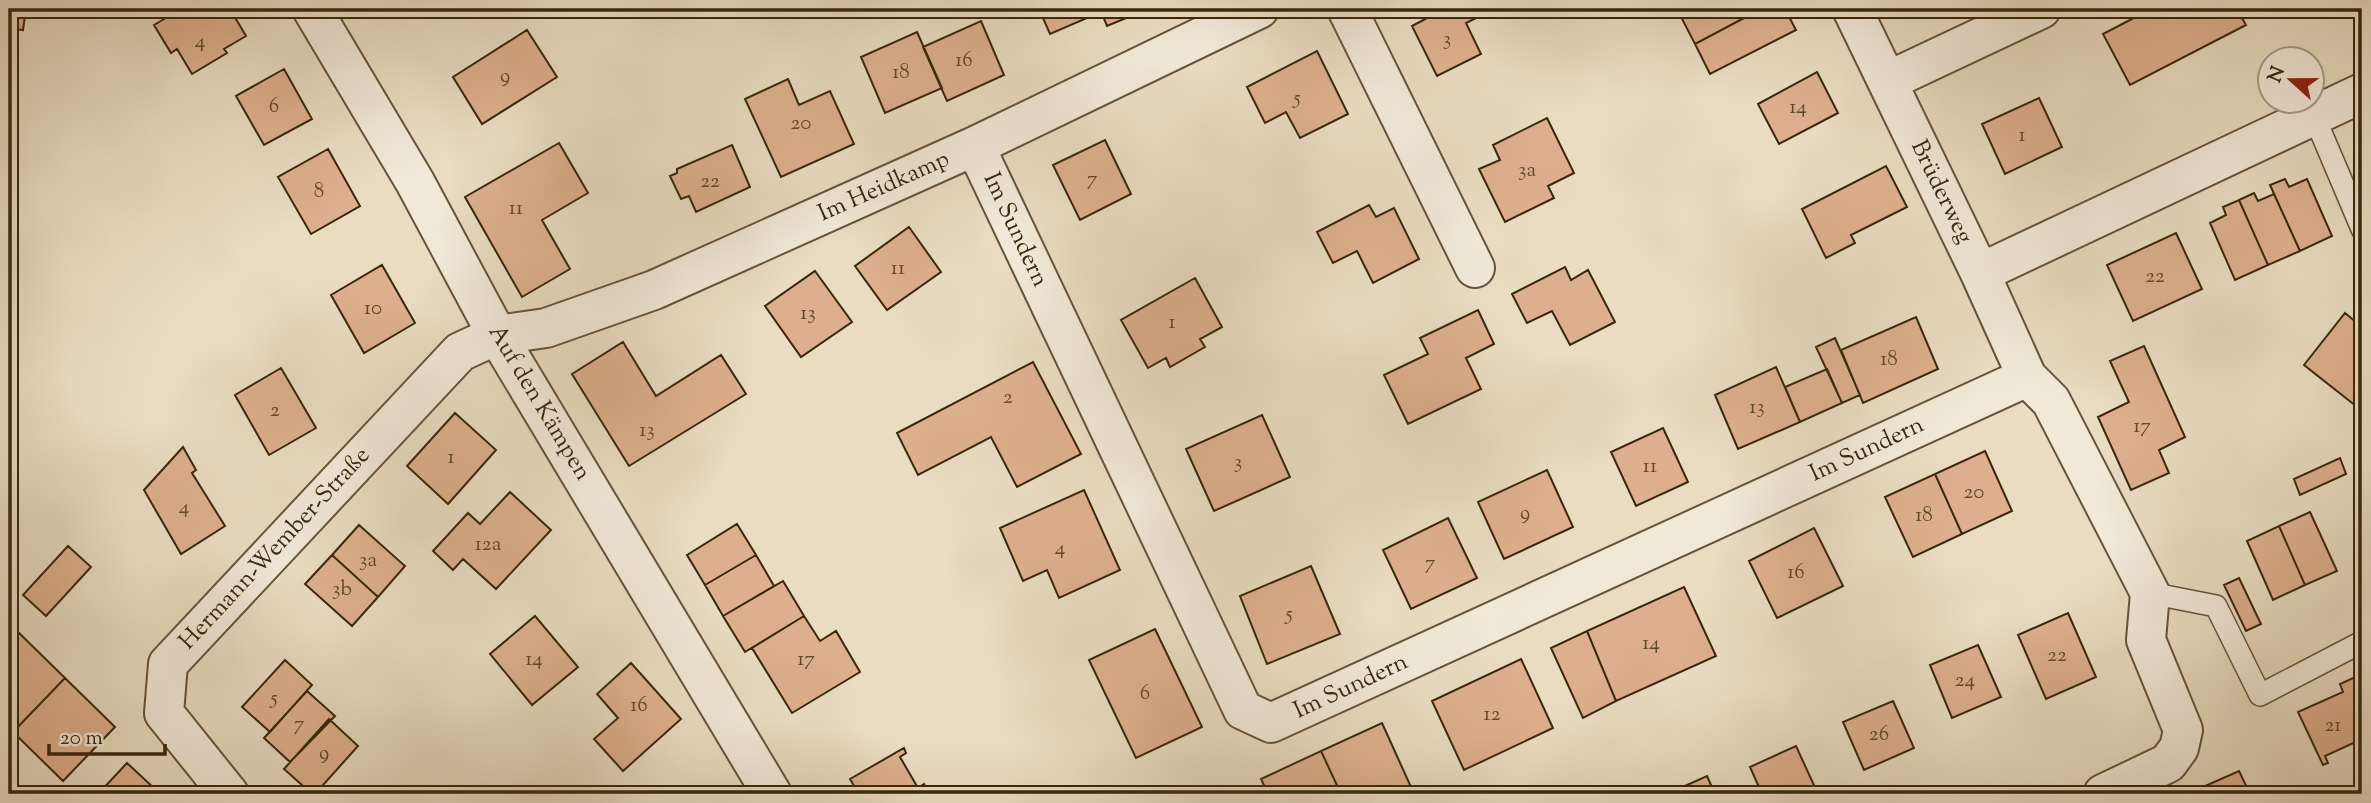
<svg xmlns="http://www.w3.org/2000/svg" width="2371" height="803" font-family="'Sorts Mill Goudy',serif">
<rect width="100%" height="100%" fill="#e9dcc1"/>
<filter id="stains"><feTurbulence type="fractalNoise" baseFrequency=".00286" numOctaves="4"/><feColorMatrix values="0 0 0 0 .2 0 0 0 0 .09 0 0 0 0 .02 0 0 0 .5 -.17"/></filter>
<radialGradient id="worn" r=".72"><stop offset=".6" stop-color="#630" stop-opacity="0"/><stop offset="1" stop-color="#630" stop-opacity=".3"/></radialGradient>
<path fill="#ddaf8e" stroke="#39270c" stroke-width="2" d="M9 9H26L23 30 9 28Z
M181 9H230L246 36 224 49 227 53 192 74 177 49 171 53 154 25Z
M1039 9H1100L1101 12 1050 34Z
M1100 9H1148L1107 26Z
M1424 9H1494L1466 23 1481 54 1437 76 1412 26 1429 17Z
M1686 9H1761L1695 44 1679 13Z
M1761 9H1785L1796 30 1710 74 1695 44Z
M2151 9H2237L2246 25 2130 85 2103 34Z
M981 21 1004 75 947 101 923 47Z
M527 30 557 77 482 124 453 77Z
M917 32 942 88 885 113 861 57Z
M1317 51 1348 114 1300 138 1286 112 1265 123 1247 87Z
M284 69 312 119 264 145 236 96Z
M1817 72 1838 113 1779 144 1758 104Z
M788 79 799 105 830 91 854 144 781 177 745 99Z
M2039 98 2062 147 2005 174 1982 124Z
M1547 118 1574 173 1548 186 1554 198 1505 222 1479 169 1500 160 1493 145Z
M1105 140 1131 194 1080 220 1053 165Z
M559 143 588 193 542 220 570 269 522 297 465 197Z
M732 145 750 187 696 212 689 196 681 199 670 176 677 173V169Z
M328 149 360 206 311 234 278 177Z
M1886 166 1907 207 1851 235 1855 243 1826 258 1802 209Z
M2285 179 2289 187 2307 179 2332 236 2300 251 2270 185Z
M2254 193 2258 201 2274 194 2300 251 2268 265 2239 200Z
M2239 200 2268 265 2235 280 2210 223 2226 215 2223 207Z
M1369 205 1376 217 1394 208 1419 259 1373 283 1357 251 1333 263 1317 232Z
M909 227 941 272 887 310 855 266Z
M2176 233 2202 289 2133 321 2107 265Z
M382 265 415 323 364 353 331 295Z
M1565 267 1571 280 1588 270 1615 322 1570 345 1552 311 1527 323 1512 294Z
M815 271 852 322 801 357 765 306Z
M1195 278 1222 327 1200 339 1205 347 1170 367 1166 358 1148 368 1121 320Z
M1478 310 1494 344 1466 358 1481 389 1408 424 1384 375 1428 354 1420 338Z
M2345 313 2362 327V408L2361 410 2304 365Z
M1916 317 1938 369 1863 403 1841 350Z
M1835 338 1860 395 1842 403 1816 347Z
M623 342 656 396 721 355 746 394 629 466 572 374Z
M2144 346 2185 437 2159 450 2169 473 2131 490 2098 417 2129 402 2110 361Z
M1033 362 1081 454 1017 487 991 437 918 475 897 433Z
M1776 367 1800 422 1738 449 1715 395Z
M281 368 316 428 269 455 235 395Z
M1827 369 1842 403 1800 422 1785 387Z
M455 413 496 450 448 504 407 466Z
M1262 415 1290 477 1214 511 1186 449Z
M1663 428 1688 482 1636 506 1611 452Z
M183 447 196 470 192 473 225 526 181 554 144 490Z
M1985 451 2012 511 1962 534 1935 474Z
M2340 458 2346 474 2300 495 2294 479Z
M1547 470 1573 527 1504 559 1478 502Z
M1935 474 1962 534 1913 557 1885 497Z
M1084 490 1120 570 1059 598 1047 570 1023 581 1000 528Z
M510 492 551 530 496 589 463 559 453 570 433 551 468 513 480 524Z
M2310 512 2337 571 2305 585 2279 526Z
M1448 518 1477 578 1411 609 1383 550Z
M737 524 756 555 705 585 687 555Z
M359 525 405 566 378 597 332 555Z
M2279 526 2305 585 2273 600 2247 541Z
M1814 528 1843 586 1777 618 1749 561Z
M68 546 91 567 46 616 23 595Z
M332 555 378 597 352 626 305 584Z
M756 555 774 586 723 616 705 585Z
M1311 566 1340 634 1267 664 1240 596Z
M2239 578 2261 624 2246 631 2224 585Z
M783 581 804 616 745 652 723 616Z
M1684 587 1716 656 1616 701 1587 631Z
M2068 613 2096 677 2046 699 2018 635Z
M535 616 578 667 532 705 490 654Z
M804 616 820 641 836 631 860 672 792 713 752 648Z
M1155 629 1202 727 1136 758 1089 660Z
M16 630 65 678 13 732 9 728V637Z
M1587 631 1616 701 1583 718 1551 648Z
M1978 645 2001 697 1952 718 1930 665Z
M1521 659 1553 728 1464 770 1432 701Z
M285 660 312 685 270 732 242 707Z
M631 663 681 719 623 771 594 739 618 718 597 694Z
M2362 674V739L2325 756 2328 763 2323 765 2298 712 2343 692 2340 684Z
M65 678 115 727 63 781 13 732Z
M307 691 335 716 290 762 264 738Z
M1893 701 1914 748 1864 770 1843 722Z
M329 719 358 746 315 794H312L284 769Z
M1382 723 1411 787 1395 794H1341L1321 751Z
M1796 746 1818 794H1762L1750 767Z
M904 748 906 753 900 757 918 788 924 784 929 794H859L850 779Z
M1321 751 1341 794H1268L1261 779Z
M127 763 155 789 151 794H98Z
M2239 771 2250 794H2187Z
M1707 776 1715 794H1667Z"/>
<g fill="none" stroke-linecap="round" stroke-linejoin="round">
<defs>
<path id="service" d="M2314 116 2362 229
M2150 593 2216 606 2260 695 2362 642"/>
<path id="minor" d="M312 9 415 182 497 335 772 794
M1347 9 1475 268
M1852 9 1980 273 2027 377 2051 401 2150 593 2146 640 2183 730 2179 748 2168 763 2103 794
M1888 81 2041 9
M975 146 1243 710 1271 723 2027 377
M1980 273 2362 93
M229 794 164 713 168 664 460 352 497 335 546 328 654 290 975 146 1259 9"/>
</defs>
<use href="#service" stroke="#655439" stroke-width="24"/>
<use href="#minor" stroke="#655439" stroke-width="42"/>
<use href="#service" stroke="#f1e8d7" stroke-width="21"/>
<use href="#minor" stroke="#f1e8d7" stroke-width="38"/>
</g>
<g text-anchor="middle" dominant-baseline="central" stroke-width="6" stroke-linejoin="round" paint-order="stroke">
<g font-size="21" fill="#62492c">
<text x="1447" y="40">3</text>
<text x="200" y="42">4</text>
<text x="964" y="61">16</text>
<text x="901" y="73">18</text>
<text x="505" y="77">9</text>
<text x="1297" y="99">5</text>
<text x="274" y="107">6</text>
<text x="1798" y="108">14</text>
<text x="801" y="124">20</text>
<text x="2022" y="136">1</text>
<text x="1527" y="171">3a</text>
<text x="1092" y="180">7</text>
<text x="710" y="182">22</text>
<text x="319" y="192">8</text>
<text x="516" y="209">11</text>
<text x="898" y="269">11</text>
<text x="2155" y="277">22</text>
<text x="373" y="309">10</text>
<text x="808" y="314">13</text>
<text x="1172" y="323">1</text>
<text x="1889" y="360">18</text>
<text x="1008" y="398">2</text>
<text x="1757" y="408">13</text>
<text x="275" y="411">2</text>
<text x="2142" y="427">17</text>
<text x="647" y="431">13</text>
<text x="451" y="458">1</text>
<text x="1238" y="463">3</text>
<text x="1650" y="467">11</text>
<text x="1974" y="493">20</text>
<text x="184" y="508">4</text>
<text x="1525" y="514">9</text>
<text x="1924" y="516">18</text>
<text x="488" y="545">12a</text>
<text x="1060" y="549">4</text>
<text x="368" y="561">3a</text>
<text x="1430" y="564">7</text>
<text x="1796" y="573">16</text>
<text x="342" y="590">3b</text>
<text x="1289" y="615">5</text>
<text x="1651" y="644">14</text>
<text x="2057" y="656">22</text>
<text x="534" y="660">14</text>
<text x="806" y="660">17</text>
<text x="1965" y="681">24</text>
<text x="1145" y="694">6</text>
<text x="274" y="699">5</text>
<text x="639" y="706">16</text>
<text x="1492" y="715">12</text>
<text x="299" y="725">7</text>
<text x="2333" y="726">21</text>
<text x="1879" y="735">26</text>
<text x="324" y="754">9</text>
</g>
<g font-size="24" fill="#39270c" stroke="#f1e8d7">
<text transform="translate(884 187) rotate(-24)">Im Heidkamp</text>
<text transform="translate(1941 192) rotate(64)">Brüderweg</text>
<text transform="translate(1015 230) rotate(65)">Im Sundern</text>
<text transform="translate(539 403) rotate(59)">Auf den Kämpen</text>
<text transform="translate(1867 450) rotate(-25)">Im Sundern</text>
<text transform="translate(275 549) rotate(-47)">Hermann-Wember-Straße</text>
<text transform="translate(1351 687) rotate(-25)">Im Sundern</text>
</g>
</g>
<rect width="2371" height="803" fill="none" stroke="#e9dcc1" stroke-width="35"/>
<rect x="10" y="10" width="2350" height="782" fill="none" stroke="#39270c" stroke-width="3.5"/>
<rect x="18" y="18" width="2336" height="768" fill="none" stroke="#39270c" stroke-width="2"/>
<g transform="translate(2291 80) rotate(291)"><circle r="33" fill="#f1e8d7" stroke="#a79b86" stroke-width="2"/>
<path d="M0-5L12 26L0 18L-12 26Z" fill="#8f2418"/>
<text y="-10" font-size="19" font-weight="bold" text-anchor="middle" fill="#39270c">N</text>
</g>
<path d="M49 744v10h116v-10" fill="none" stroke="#39270c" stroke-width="3.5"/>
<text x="60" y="744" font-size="21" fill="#39270c" stroke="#f1e8d7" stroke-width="5" paint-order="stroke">20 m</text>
<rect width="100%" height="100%" filter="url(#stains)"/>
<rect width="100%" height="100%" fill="url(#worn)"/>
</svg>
